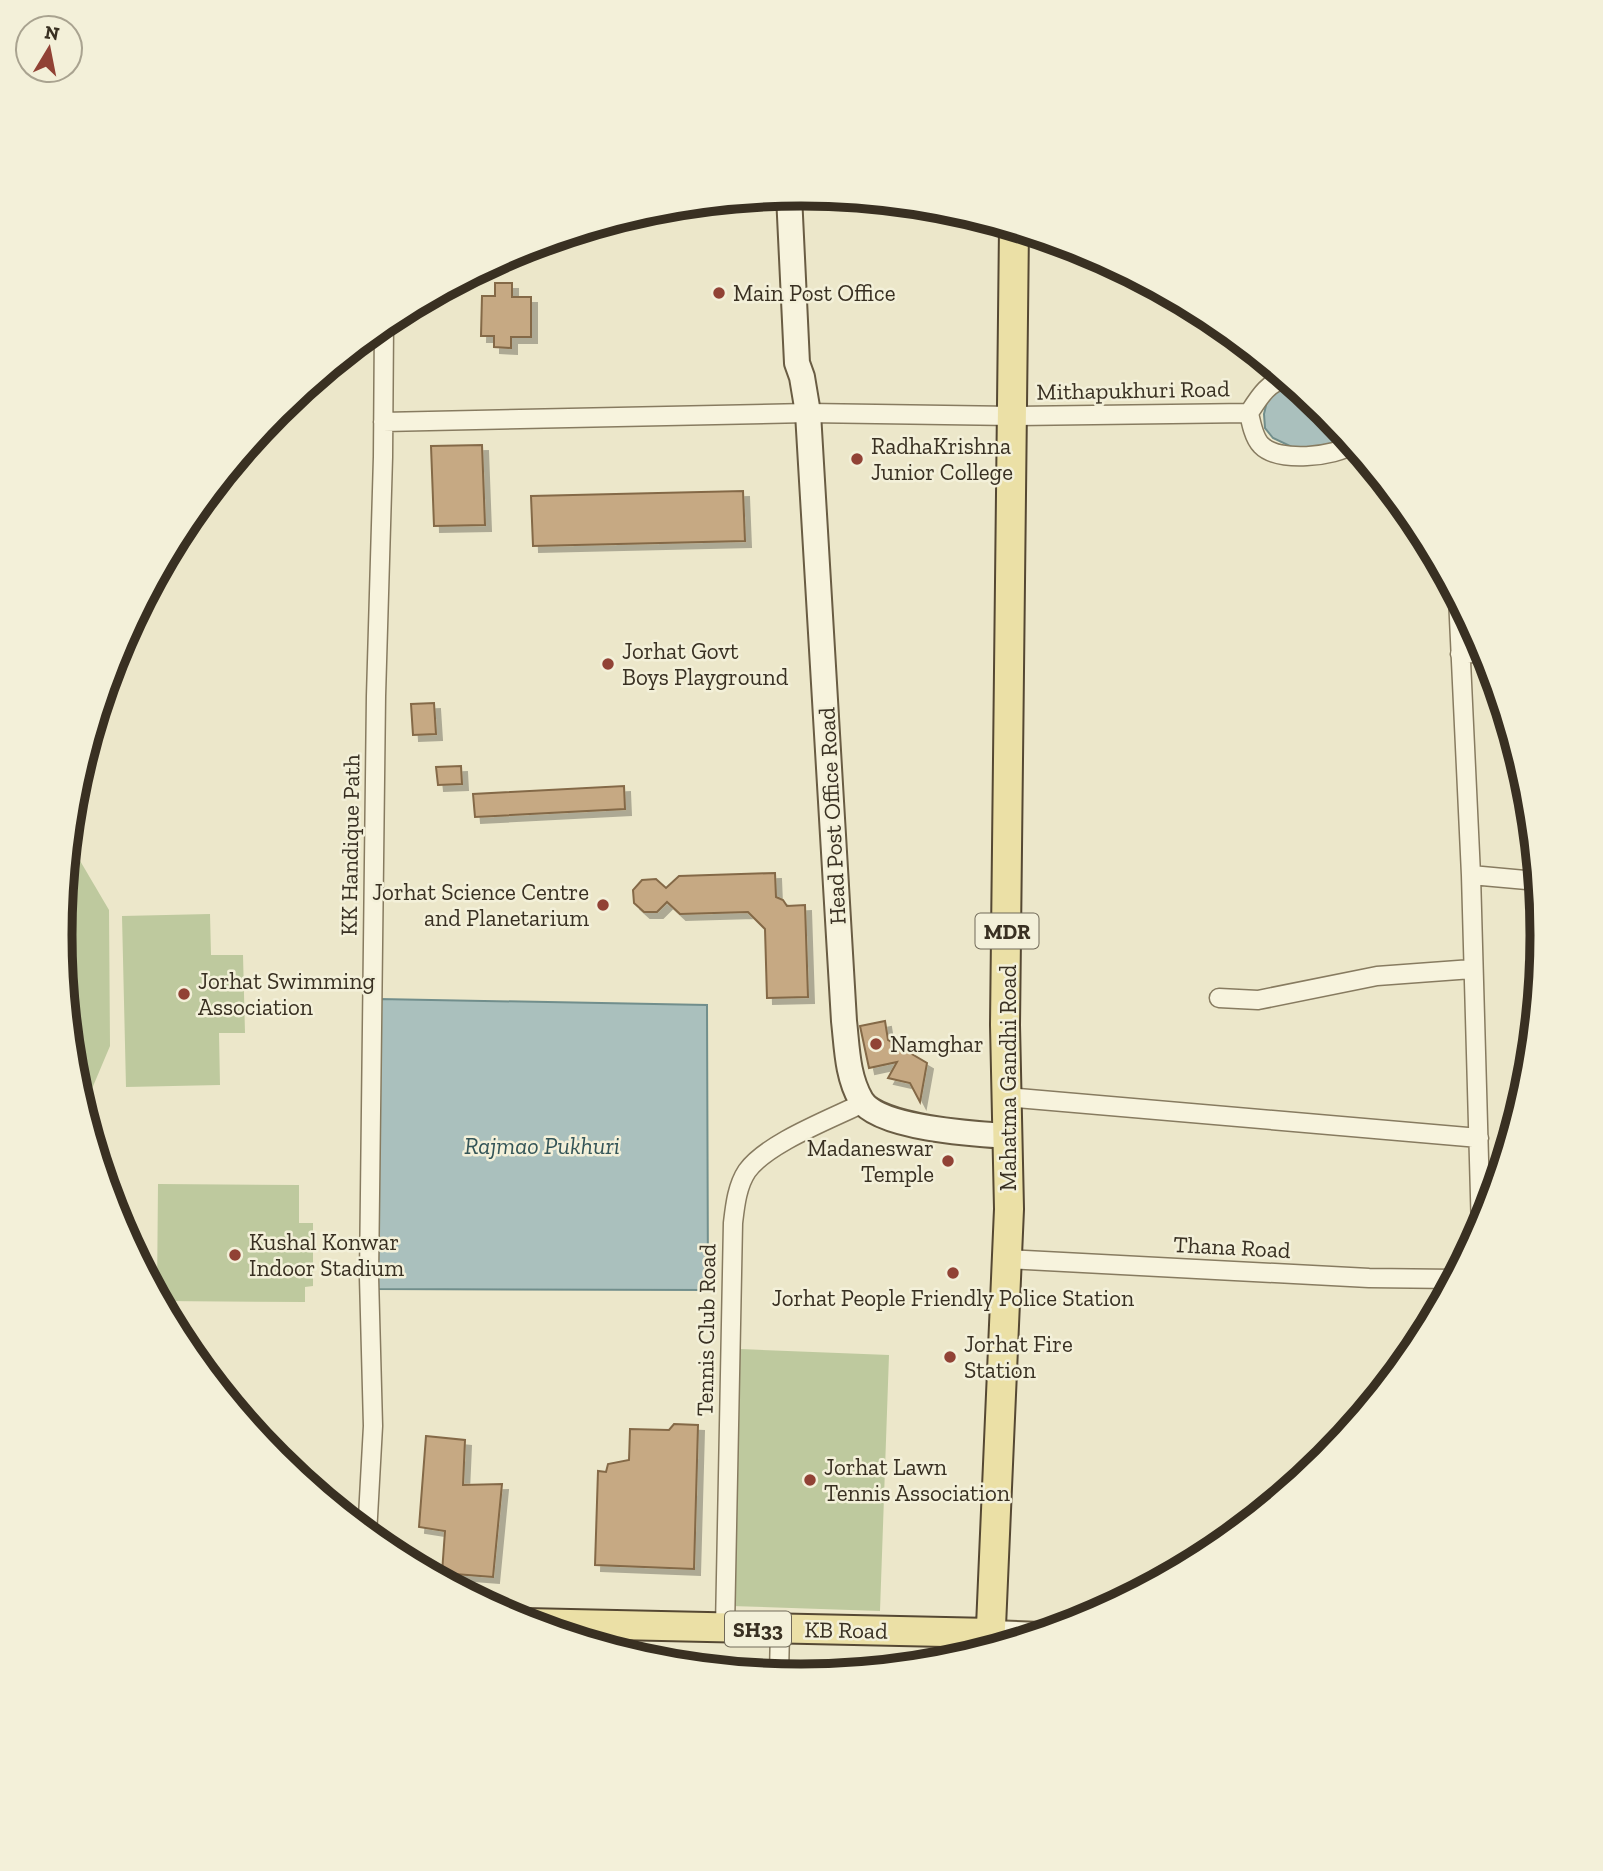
<svg xmlns="http://www.w3.org/2000/svg" width="1603" height="1871" font-family="'Zilla Slab',serif">
<defs>
<filter id="shadow"><feDropShadow dx="6" dy="6" stdDeviation="0" flood-color="#0004"/></filter>
</defs>
<rect width="100%" height="100%" fill="#ece7ca"/>
<path fill="#bec99e" d="M116 651 114 696H103Z
M69 842 109 910 110 1046 83 1110 74 1080 60 935Z
M210 914 211 955H243L245 1033H219L220 1085 126 1087 122 916Z
M158 1184 299 1185V1223H313V1286L305 1287V1302L159 1301 157 1296Z
M740 1349 889 1355 880 1611 731 1606Z"/>
<path fill="#aac0bd" stroke="#718e8c" stroke-width="2" d="M1286 388C1312 390 1330 415 1346 435L1338 446 1294 448 1273 438 1265 428 1264 414 1267 401 1274 389Z
M379 999 707 1005 708 1290 374 1289Z"/>
<path fill="#c6a983" stroke="#846947" stroke-width="2" filter="url(#shadow)" d="M495 283H512V297H531V337H511V348L494 347V336H481L482 296H495Z
M482 445 485 525 434 526 431 446Z
M743 491 745 541 533 546 531 496Z
M434 703 436 734 413 735 411 704Z
M461 766 462 784 438 785 436 767Z
M624 786 625 809 475 817 473 794Z
M775 873 776 897 783 900 787 906 805 905 808 997 767 998 765 929 748 912 680 914 667 902 657 912H644L634 903 633 890 642 880 656 879 666 888 679 876Z
M885 1021 888 1040 927 1063 920 1102 910 1083 888 1078 897 1062 869 1068 860 1026Z
M674 1424 698 1425 694 1569 595 1565 598 1471 606 1472 608 1464 629 1460 630 1429 669 1430Z
M426 1436 465 1440 463 1485 502 1484 493 1577 442 1573 445 1531 419 1527Z"/>
<g fill="none" stroke-linecap="round" stroke-linejoin="round">
<defs>
<path id="street" d="M1249 413C1258 399 1269 380 1287 379
M383 422 808 413 1013 416 1249 413C1251 423 1254 438 1261 445 1278 463 1335 457 1353 444
M1458 597 1471 875 1481 1231
M1460 654 1487 652
M1471 875 1538 881
M1219 998 1258 1000 1377 976 1472 969
M1006 1097 1479 1138
M1007 1259 1369 1278 1455 1279
M367 1535 373 1426 369 1277 376 696 383 457 384 323
M725 1628 733 1223C735 1206 737 1186 747 1171 767 1143 831 1119 863 1103
M779 1675 780 1629"/>
<path id="secondary" d="M789 195 797 363 802 377 808 413 844 1021C847 1047 847 1076 861 1100 878 1128 975 1134 1007 1136
M991 1633 1041 1635"/>
<path id="primary" d="M525 1623 991 1633
M990 1650 1009 1209 1005 1025 1014 228"/>
</defs>
<use href="#street" stroke="#877b60" stroke-width="21"/>
<use href="#secondary" stroke="#695c43" stroke-width="28"/>
<use href="#primary" stroke="#554833" stroke-width="32"/>
<use href="#street" stroke="#f7f3dd" stroke-width="18"/>
<use href="#secondary" stroke="#f7f3dd" stroke-width="24"/>
<use href="#primary" stroke="#ebe0a6" stroke-width="28"/>
</g>
<g fill="#914235" stroke="#f3f0d9" stroke-width="2.5">
<circle cx="719" cy="293" r="7"/>
<circle cx="857" cy="459" r="7"/>
<circle cx="608" cy="664" r="7"/>
<circle cx="603" cy="905" r="7"/>
<circle cx="184" cy="994" r="7"/>
<circle cx="876" cy="1044" r="7"/>
<circle cx="948" cy="1161" r="7"/>
<circle cx="235" cy="1255" r="7"/>
<circle cx="953" cy="1273" r="7"/>
<circle cx="950" cy="1357" r="7"/>
<circle cx="810" cy="1480" r="7"/>
</g>
<g text-anchor="middle" dominant-baseline="central" stroke-width="5" stroke-linejoin="round" paint-order="stroke">
<g fill="#f3f0d9" stroke="#716a59" stroke-width="2">
<rect x="975.5" y="913.5" width="63" height="35" rx="5"/>
<rect x="725" y="1611.5" width="66" height="35" rx="5"/>
</g>
<g font-size="21" font-weight="bold" fill="#393022">
<text x="1007" y="931">MDR</text>
<text x="758" y="1629">SH33</text>
</g>
<g font-size="23" fill="#393022" stroke="#f3f0d9" text-anchor="start">
<text x="733" y="293">Main Post Office</text>
<text x="871" y="446">RadhaKrishna<tspan x="871" dy="26">Junior College</tspan></text>
<text x="622" y="651">Jorhat Govt<tspan x="622" dy="26">Boys Playground</tspan></text>
<text x="589" y="892" text-anchor="end">Jorhat Science Centre<tspan x="589" dy="26">and Planetarium</tspan></text>
<text x="198" y="981">Jorhat Swimming<tspan x="198" dy="26">Association</tspan></text>
<text x="890" y="1044">Namghar</text>
<text x="934" y="1148" text-anchor="end">Madaneswar<tspan x="934" dy="26">Temple</tspan></text>
<text x="249" y="1242">Kushal Konwar<tspan x="249" dy="26">Indoor Stadium</tspan></text>
<text x="953" y="1298" text-anchor="middle">Jorhat People Friendly Police Station</text>
<text x="964" y="1344">Jorhat Fire<tspan x="964" dy="26">Station</tspan></text>
<text x="824" y="1467">Jorhat Lawn<tspan x="824" dy="26">Tennis Association</tspan></text>
</g>
<g font-size="23" fill="#393022" stroke="#f3f0d9">
<text transform="translate(1133 390) rotate(-1)">Mithapukhuri Road</text>
<text transform="translate(832 816) rotate(-93)">Head Post Office Road</text>
<text transform="translate(350 845) rotate(-89)">KK Handique Path</text>
<text transform="translate(1008 1078) rotate(-90)">Mahatma Gandhi Road</text>
<text transform="translate(1232 1247) rotate(3)">Thana Road</text>
<text transform="translate(706 1330) rotate(-89)">Tennis Club Road</text>
<text transform="translate(846 1630) rotate(1)">KB Road</text>
</g>
<g font-size="24" font-style="italic" fill="#335457" stroke="#f3f0d9">
<text x="542" y="1145">Rajmao Pukhuri</text>
</g>
</g>
<path d="M0 0H1603V1871H0ZM72 935a729 729 0 1 1 1458 0a729 729 0 1 1-1458 0Z" fill="#f3f0d9" fill-rule="evenodd"/>
<path fill="none" stroke="#393022" stroke-width="9" d="M72 935a729 729 0 1 1 1458 0a729 729 0 1 1-1458 0Z"/>
<g transform="translate(49 49) rotate(10)"><circle r="33" fill="#f3f0d9" stroke="#a9a390" stroke-width="2"/>
<path d="M0-5L12 26L0 18L-12 26Z" fill="#914235"/>
<text y="-10" font-size="19" font-weight="bold" text-anchor="middle" fill="#393022">N</text>
</g>
</svg>
